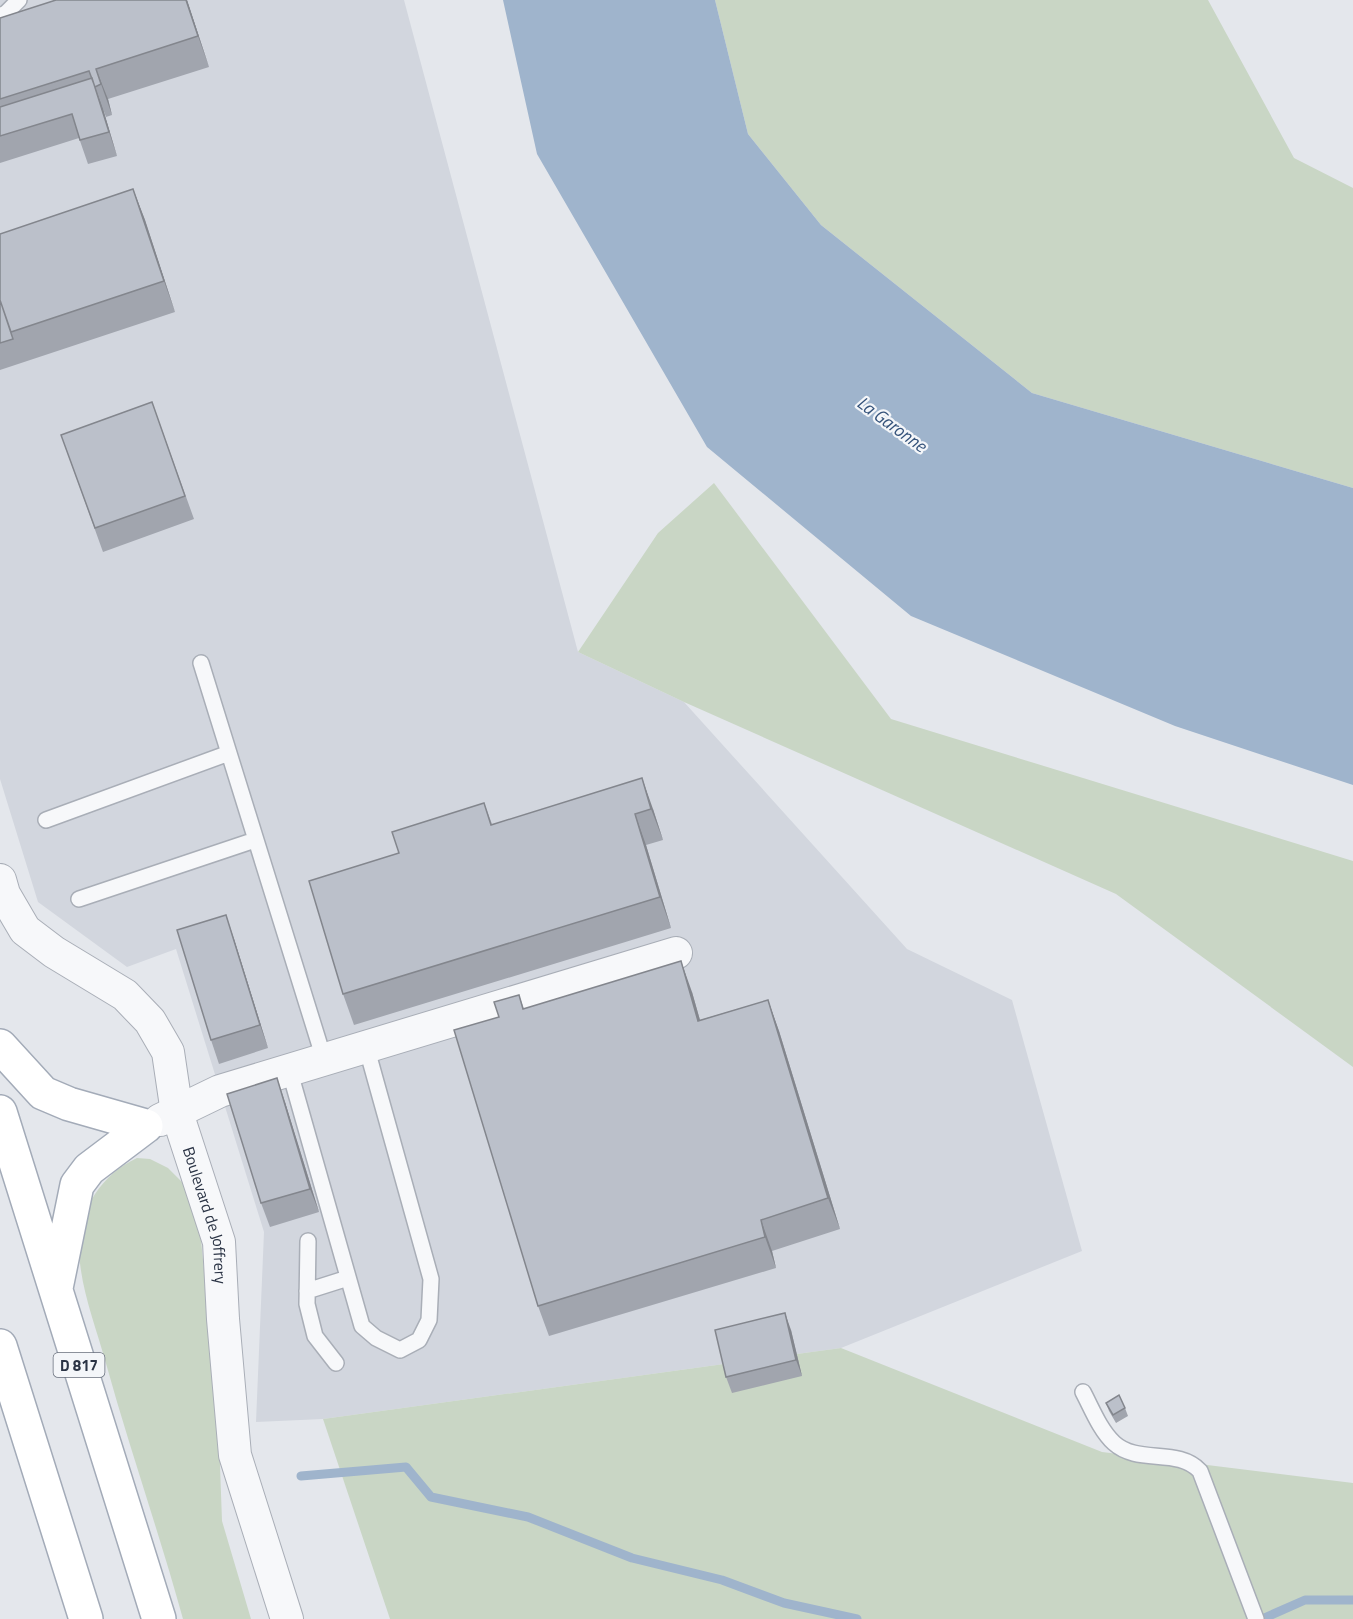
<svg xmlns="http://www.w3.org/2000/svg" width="1353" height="1619" font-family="'Titillium Web',sans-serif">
<rect width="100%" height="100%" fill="#e4e7ec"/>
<path fill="#d2d6de" d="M0 0H404L578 652 684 702 907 949 1012 1000 1082 1251 841 1348 323 1419 256 1422 264 1232 176 949 127 967 38 902 0 779Z"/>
<path fill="#c9d6c5" d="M715 0H1208L1294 158 1353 188V488L1032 393 821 225 748 134Z
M714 483 891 719 1353 861V1067L1116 894 684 702 578 652 658 533Z
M137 1158 150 1159 168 1168 182 1182 194 1208 201 1240 218 1409 222 1521 251 1619H183C159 1532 129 1447 105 1360 95 1324 80 1287 79 1249 78 1210 102 1174 137 1158Z
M841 1348 1102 1452 1353 1483V1619H390L323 1419Z"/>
<path fill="#9fb4cc" d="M503 0H715L748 134 821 225 1032 393 1353 488V785L1175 726 911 616 707 447 537 154Z"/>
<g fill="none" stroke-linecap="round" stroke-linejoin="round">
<path stroke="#9fb4cc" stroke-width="9" d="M301 1476 406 1467 431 1497 528 1517 632 1558 722 1580 784 1603 857 1619
M1262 1619 1305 1600H1353"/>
<defs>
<path id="service" d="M0 16 6 13 19 0
M201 663 324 1059
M46 820 229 753
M79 899 255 840
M289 1069 362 1326 376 1338 400 1350 419 1340 429 1320 431 1279 366 1046
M308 1241 307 1304 315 1336 336 1363
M307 1291 348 1278
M1083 1392C1092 1409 1100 1430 1114 1443 1138 1465 1178 1447 1200 1471L1256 1619"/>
<g id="minor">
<path id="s1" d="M0 880 4 894 25 930 54 952 125 995 150 1021 168 1052 177 1113 219 1242 223 1319 235 1455 287 1619"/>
<path d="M160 1120 220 1091 676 953"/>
</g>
<path id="primary" d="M0 1046 43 1093 69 1104 146 1126
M0 1112 159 1619
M56 1288 77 1185 89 1169 146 1126
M0 1346 86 1619"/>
</defs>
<use href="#service" stroke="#a9aeb7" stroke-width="18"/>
<use href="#minor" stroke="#a9aeb7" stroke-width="34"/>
<use href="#primary" stroke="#a3abb8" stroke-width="36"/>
<use href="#service" stroke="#f7f8fa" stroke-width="15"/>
<use href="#minor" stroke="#f7f8fa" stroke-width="32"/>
<use href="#primary" stroke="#fff" stroke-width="33"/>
</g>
<path fill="#a1a5ae" d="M56 0H187L209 67 108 99 112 115 106 117 103 109 117 156 88 164 79 138 0 163V18Z
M133 189 145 220 175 312 0 370V234Z
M152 402 194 519 103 552 61 435Z
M484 803 492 824 653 809 663 840 646 845 671 928 354 1025 343 994 399 853Z
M234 939 268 1048 219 1064 211 1040Z
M692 992 700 1020 768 1000 779 1031 840 1229 772 1251 776 1268 549 1336 538 1306 499 1017 519 995 524 1009Z
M285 1102 319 1212 270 1227 261 1203Z
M791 1330 802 1376 732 1393 726 1377Z
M1106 1403 1125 1408 1128 1416 1116 1423 1109 1411Z"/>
<path fill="#83868d" d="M186 0H187L209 67 198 36Z
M96 69 108 99 112 115 101 84Z
M95 87 103 109 117 156 109 132Z
M133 189 145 220 175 312 164 281Z
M642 778 653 809 663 840 651 809Z
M635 814 646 845 671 928 660 897Z
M226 915 234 939 268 1048 260 1025Z
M681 961 692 992 709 1052 698 1021Z
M768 1000 779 1031 840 1229 828 1198Z
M277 1078 285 1102 319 1212 310 1189Z
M761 1220 772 1251 776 1268 765 1237Z
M785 1313 791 1330 802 1376 796 1360Z"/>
<path fill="#bbc0ca" stroke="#83868d" stroke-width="1.5" d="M56 0H186L198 36 96 69 101 84 95 87 89 71 0 99V18Z
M92 78 109 132 80 140 72 114 0 136V107Z
M133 189 164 281 11 332 0 300V234Z
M0 300 13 339 0 343Z
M152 402 185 496 95 528 61 435Z
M642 778 651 809 635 814 660 897 343 994 309 881 399 853 392 832 484 803 491 825Z
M226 915 260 1025 211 1040 177 930Z
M681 961 698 1021 768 1000 828 1198 761 1220 765 1237 538 1306 454 1030 499 1017 494 1002 519 995 523 1009Z
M277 1078 310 1189 261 1203 227 1094Z
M785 1313 796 1360 726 1377 715 1330Z
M1119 1395 1125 1408 1113 1415 1106 1403Z"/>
<g text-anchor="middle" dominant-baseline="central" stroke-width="4.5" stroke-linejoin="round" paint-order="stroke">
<rect fill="#f4f6f9" stroke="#676e7b" stroke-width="1.5" x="53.5" y="1353" width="51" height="24" rx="4.5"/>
<g font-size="15" font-weight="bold" fill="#2b3445">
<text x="79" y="1365">D 817</text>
</g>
<g font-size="16" fill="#2b3445" stroke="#f4f6f9">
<text stroke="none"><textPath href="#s1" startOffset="416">Boulevard de Joffrery</textPath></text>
</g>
<g font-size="18" font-style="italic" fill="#34527a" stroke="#f4f6f9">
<text transform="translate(892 424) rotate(36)">La Garonne</text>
</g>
</g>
</svg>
